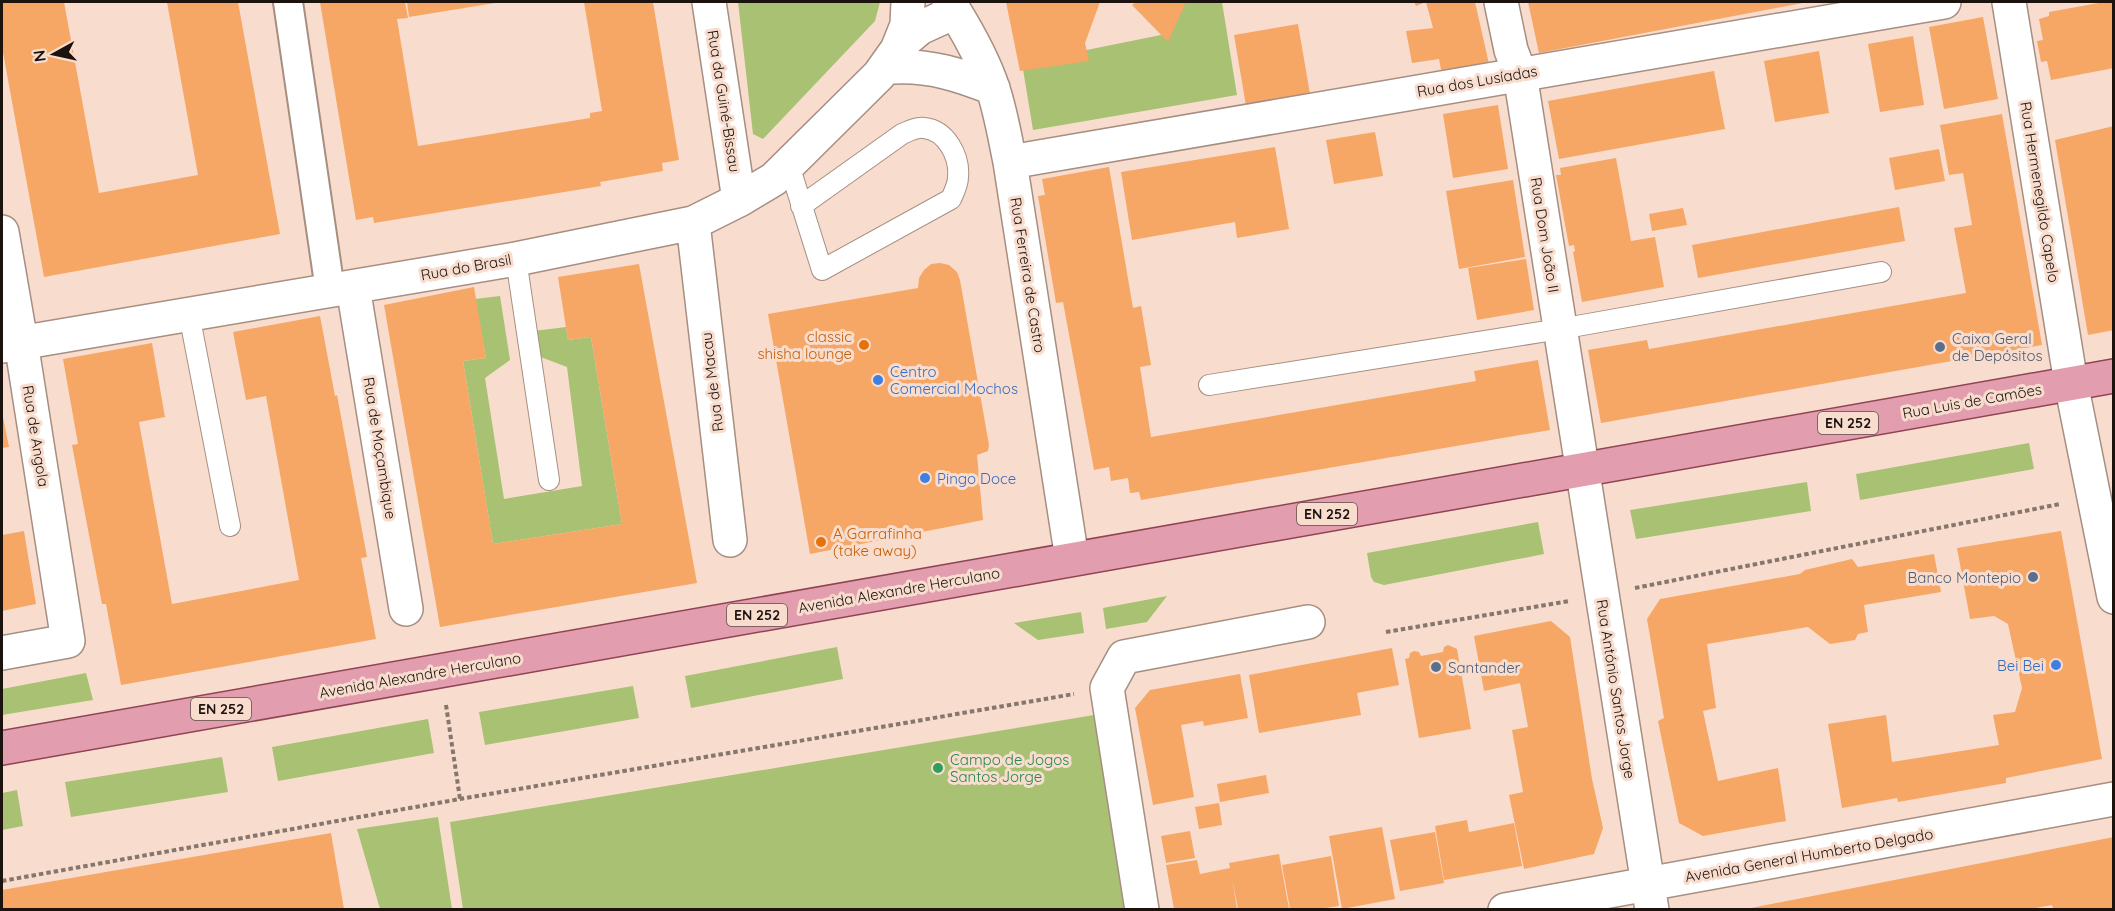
<svg xmlns="http://www.w3.org/2000/svg" width="2115" height="911" font-family="Quicksand,sans-serif">
<rect width="100%" height="100%" fill="#f8ddcf"/>
<path fill="#a8c172" d="M738 2H880L875 21 763 139 753 134Z
M1183 2H1222L1237 95 1033 130 1022 63 1166 34Z
M500 296 510 360 485 378 504 499 582 486 567 367 538 356 534 331 566 327 568 340 591 337 622 524 493 544 463 361 486 358 475 299Z
M2029 443 2034 469 1860 500 1856 474Z
M1807 482 1811 511 1636 539 1630 510Z
M1538 522 1544 554 1384 585 1374 582 1371 577 1367 553Z
M1167 596 1147 622 1106 629 1103 608Z
M1081 612 1084 633 1038 640 1014 623Z
M837 647 843 679 691 708 685 676Z
M86 673 93 700 2 715V689Z
M633 686 639 718 485 745 479 712Z
M1094 715 1127 909H463L450 822Z
M428 719 434 753 278 781 272 747Z
M222 757 228 792 71 817 65 782Z
M17 790 23 826 2 830V793Z
M438 817 452 909H380L357 829Z"/>
<path fill="#f6a665" d="M2 2H64L99 193 198 175 167 2H238L280 234 44 277 2 47Z
M320 2H405L408 18 397 19 418 146 590 118V113L602 111 584 2H653L679 160 662 163 663 171 600 182 601 186 374 223 373 217 356 220Z
M407 2H495V3L409 17Z
M1006 2H1100L1085 43 1089 61 1020 71Z
M1136 2H1186L1168 42 1132 5Z
M1414 2H1475L1489 64 1441 70 1439 59 1412 63 1406 31 1433 28 1426 2 1416 6Z
M1528 2H1802L1803 3 1539 53Z
M2104 2H2114V68L2051 80 2047 61 2041 62 2037 41 2043 40 2039 19 2049 16V12Z
M1983 17 1998 99 1944 109 1929 27Z
M1298 24 1310 94 1246 106 1234 35Z
M1913 36 1924 105 1880 112 1868 44Z
M1819 51 1829 113 1775 122 1764 61Z
M1714 71 1725 129 1559 159 1548 101Z
M1498 105 1508 169 1453 178 1443 114Z
M2002 114 2042 345 1601 423 1588 350 1647 340 1649 349 1966 293 1954 228 1972 225 1963 173 1949 175 1940 125Z
M2114 126V330L2088 335 2055 140Z
M1375 132 1383 176 1334 184 1326 140Z
M1275 147 1289 229 1237 238 1235 222 1132 240 1121 172Z
M1939 149 1945 181 1895 190 1889 158Z
M1616 158 1631 241 1655 237 1664 287 1582 302 1573 252 1575 251 1574 245 1569 246 1556 175H1561L1560 168Z
M1109 167 1133 308 1141 306 1151 365 1140 367 1151 437 1476 381 1474 371 1538 360 1550 430 1141 500 1139 492 1130 493 1128 478 1111 481 1109 467 1094 470 1063 302 1056 303 1038 196 1045 195 1042 179Z
M1513 180 1525 257 1459 269 1446 191Z
M1899 207 1905 241 1698 278 1692 245Z
M1683 208 1687 225 1652 231 1649 214Z
M1526 259 1534 310 1477 320 1468 268Z
M940 263 949 265 957 272 960 280 989 445 988 451 977 455 983 520 810 554 768 314 918 288 919 278 924 270 931 264Z
M639 264 697 583 440 627 384 305 474 287 486 358 463 361 493 544 622 524 591 337 568 340 558 277Z
M320 316 335 396 337 395 367 557 361 558 376 639 121 685 106 604H102L72 445 78 444 63 359 152 343 165 417 139 422 172 604 299 580 266 396 246 400 233 332Z
M2 412 9 447 2 448Z
M24 531 36 604 2 611V535Z
M2061 531 2102 759 2006 778V783L1898 802 1897 798 1842 808 1828 724 1886 715 1892 762 1999 745 1993 715 2015 712 2022 688 2008 624 1994 616 1970 619 1957 548Z
M1934 554 1941 592 1864 605 1868 632 1858 634 1855 640 1830 644 1808 627 1707 644 1716 708 1703 711 1718 781 1778 768 1786 821 1703 836 1679 823 1658 721 1664 718 1647 619 1660 599 1800 574 1805 570 1852 559 1858 567Z
M1551 621 1570 637 1592 779 1603 828 1594 854 1524 869 1509 795 1523 792 1512 730 1528 727 1520 683 1484 691 1474 636Z
M1448 645 1457 649 1471 729 1419 738 1405 659 1409 658 1410 653 1414 651 1419 652 1421 656 1443 652 1444 647Z
M1392 648 1399 685 1357 693 1361 715 1259 733 1249 675Z
M1240 674 1248 718 1204 726 1203 721 1181 725 1194 797 1153 805 1135 708 1150 690Z
M1266 775 1269 793 1220 802 1217 784Z
M1219 803 1222 825 1199 829 1195 807Z
M1467 820 1469 832 1514 823 1522 866 1444 880 1435 826Z
M1382 827 1395 899 1342 909 1329 836Z
M1190 831 1195 858 1166 863 1161 836Z
M1435 832 1444 883 1400 891 1390 840Z
M331 833 344 909H2V890Z
M2114 837V909H2053L2052 905 2030 909H1746Z
M1279 854 1289 909H1238L1232 878 1237 909H1174L1166 865 1197 860 1200 874 1230 868 1229 863Z
M1331 856 1339 906 1319 909H1290L1282 865Z"/>
<g fill="none" stroke-linecap="round" stroke-linejoin="round">
<defs>
<path id="service" d="M789 165 822 270 951 199C954 192 958 185 958 177 960 156 946 130 924 128 917 127 909 131 902 134L801 206
M516 259 549 480
M189 314 230 526
M1209 385 1560 329 1881 272"/>
<path id="pedestrian" d="M288 2 330 290"/>
<path id="minor" d="M709 2 739 200
M949 2C966 29 983 58 993 89 1001 113 1005 138 1010 162L1072 559
M1501 2 1511 50 1520 74 1652 910
M2009 2 2071 383 2114 597
M897 50 907 25 908 2
M894 67C930 65 960 75 993 88
M1010 162 1944 2
M693 223 730 540
M2 232 21 342 68 641 2 653
M353 287 406 609
M2 346 516 259 693 223 739 200 774 179 879 75 901 44 920 28 955 12
M1142 910 1107 688 1124 657 1308 622
M1505 910 2114 799"/>
<path id="primary" d="M2 748 2114 376"/>
</defs>
<use href="#service" stroke="#a68e81" stroke-width="22"/>
<use href="#pedestrian" stroke="#a68e81" stroke-width="32"/>
<use href="#minor" stroke="#a68e81" stroke-width="36"/>
<use href="#primary" stroke="#904453" stroke-width="36"/>
<path stroke="#87766c" stroke-width="4" stroke-dasharray="4.5 3" stroke-linecap="butt" d="M1635 588 2060 504
M1386 632 1569 601
M446 705 460 799
M2 881 460 799 1074 694"/>
<use href="#service" stroke="#fff" stroke-width="20"/>
<use href="#pedestrian" stroke="#fff" stroke-width="28"/>
<use href="#minor" stroke="#fff" stroke-width="33"/>
<use href="#primary" stroke="#e29eae" stroke-width="33"/>
</g>
<g fill="#e8710a" stroke="#f8ddcf" stroke-width="2">
<circle cx="864" cy="345" r="6"/>
<circle cx="821" cy="542" r="6"/>
</g>
<g fill="#5c6f8a" stroke="#f8ddcf" stroke-width="2">
<circle cx="1940" cy="347" r="6"/>
<circle cx="2033" cy="577" r="6"/>
<circle cx="1436" cy="667" r="6"/>
</g>
<g fill="#3f7fe0" stroke="#f8ddcf" stroke-width="2">
<circle cx="878" cy="380" r="6"/>
<circle cx="925" cy="478" r="6"/>
<circle cx="2056" cy="665" r="6"/>
</g>
<circle fill="#2e9e5b" stroke="#f8ddcf" stroke-width="2" cx="938" cy="768" r="6"/>
<g text-anchor="middle" dominant-baseline="central" stroke-width="6" stroke-linejoin="round" paint-order="stroke">
<g fill="#f8ddcf" stroke="#5e5048" stroke-width="1.5">
<rect x="1818" y="412" width="60" height="22" rx="4.5"/>
<rect x="1297" y="503" width="60" height="22" rx="4.5"/>
<rect x="727" y="604" width="60" height="22" rx="4.5"/>
<rect x="191" y="698" width="60" height="22" rx="4.5"/>
</g>
<g font-size="14" font-weight="bold" fill="#1c130e">
<text x="1848" y="423">EN 252</text>
<text x="1327" y="514">EN 252</text>
<text x="757" y="615">EN 252</text>
<text x="221" y="709">EN 252</text>
</g>
<g font-size="15" fill="#1c130e" stroke="#f8ddcf">
<text transform="translate(1477 81) rotate(-10)">Rua dos Lusíadas</text>
<text transform="translate(724 101) rotate(81)">Rua da Guiné-Bissau</text>
<text transform="translate(2040 192) rotate(81)">Rua Hermenegildo Capelo</text>
<text transform="translate(1545 235) rotate(81)">Rua Dom João II</text>
<text transform="translate(466 267) rotate(-10)">Rua do Brasil</text>
<text transform="translate(1028 275) rotate(81)">Rua Ferreira de Castro</text>
<text transform="translate(712 382) rotate(-97)">Rua de Macau</text>
<text transform="translate(1972 401) rotate(-10)">Rua Luis de Camões</text>
<text transform="translate(36 436) rotate(81)">Rua de Angola</text>
<text transform="translate(380 448) rotate(81)">Rua de Moçambique</text>
<text transform="translate(899 590) rotate(-10)">Avenida Alexandre Herculano</text>
<text transform="translate(420 675) rotate(-10)">Avenida Alexandre Herculano</text>
<text transform="translate(1616 689) rotate(81)">Rua António Santos Jorge</text>
<text transform="translate(1809 855) rotate(-10)">Avenida General Humberto Delgado</text>
</g>
<g font-size="15" fill="#c56008" stroke="#f8ddcf" text-anchor="end">
<text x="852" y="336">classic<tspan x="852" dy="17">shisha lounge</tspan></text>
<text x="833" y="533" text-anchor="start">A Garrafinha<tspan x="833" dy="17">(take away)</tspan></text>
</g>
<g font-size="15" fill="#4e5e75" stroke="#f8ddcf" text-anchor="start">
<text x="1952" y="338">Caixa Geral<tspan x="1952" dy="17">de Depósitos</tspan></text>
<text x="2021" y="577" text-anchor="end">Banco Montepio</text>
<text x="1448" y="667">Santander</text>
</g>
<g font-size="15" fill="#366cbe" stroke="#f8ddcf" text-anchor="start">
<text x="890" y="371">Centro<tspan x="890" dy="17">Comercial Mochos</tspan></text>
<text x="937" y="478">Pingo Doce</text>
<text x="2044" y="665" text-anchor="end">Bei Bei</text>
</g>
<g font-size="15" fill="#27864d" stroke="#f8ddcf" text-anchor="start">
<text x="950" y="759">Campo de Jogos<tspan x="950" dy="17">Santos Jorge</tspan></text>
</g>
</g>
<rect width="2115" height="911" fill="none" stroke="#1c130e" stroke-width="6"/>
<g transform="translate(54 54) rotate(262)" stroke="#f8ddcf" stroke-width="4.5" paint-order="stroke">
<path d="M0-4.5L10 22L0 15L-10 22Z" fill="#1c130e"/>
<text y="-9" font-size="16" font-weight="bold" text-anchor="middle" fill="#1c130e">N</text>
</g>
</svg>
